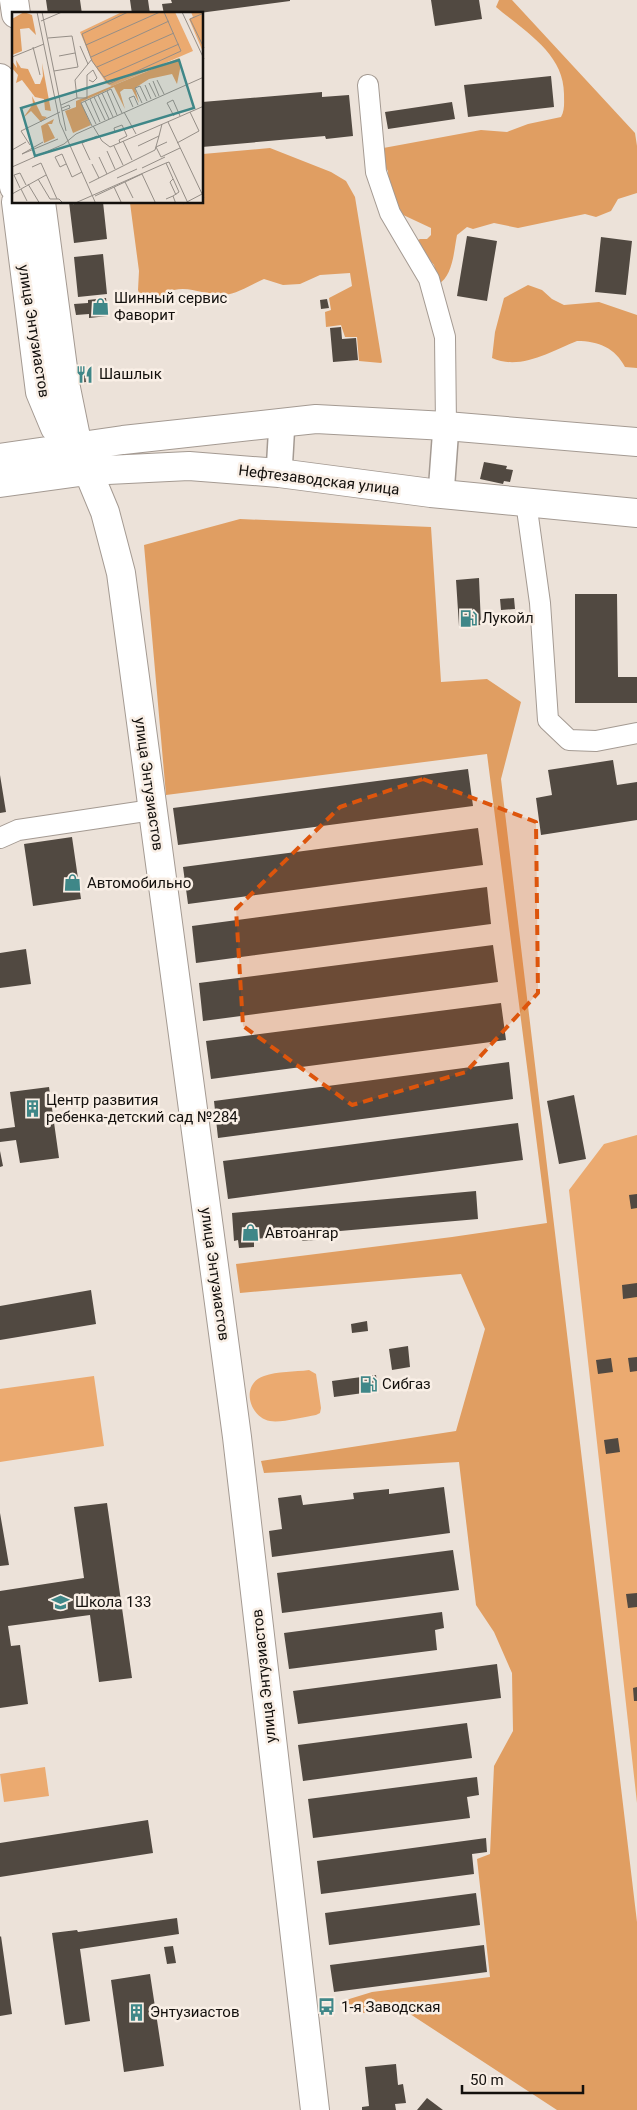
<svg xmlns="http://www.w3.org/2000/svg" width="637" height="2110" font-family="Roboto,sans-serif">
<rect width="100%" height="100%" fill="#ece2d9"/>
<path fill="#ebaa70" d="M637 1135V1803L569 1190 604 1144Z
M309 1370 316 1374 321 1408 320 1413 316 1415C304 1417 281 1423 270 1421 249 1417 240 1384 264 1376 277 1371 295 1372 309 1370Z
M94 1376 104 1446 0 1462V1389Z
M45 1767 49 1796 4 1802 0 1774Z"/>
<path fill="#e09e62" d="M499 0H512L635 133 637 146V193L618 199 611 211 596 217 585 214 518 228 494 223 473 229 467 227 457 235C454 250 453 277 438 284L434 265 414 242 420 239H427L431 235V228L399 213 389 190 388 171 377 155 378 149 481 130 507 132 528 124 561 117C565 110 564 102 564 94 564 53 524 31 496 7Z
M270 148 331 172 346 181 355 197 382 362 381 363 359 361 357 337H345L341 325 326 327 325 312 331 310 329 298 352 286 350 273 320 275 300 284 283 285 264 279C252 284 237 294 224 295 206 296 192 286 174 290 161 293 158 304 142 302L138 290 139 271 130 203 202 202 203 154Z
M528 285 542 290 552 299 564 305 599 302 637 315V368L625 367C615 348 599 341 577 341 552 351 520 371 492 358L495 332 504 298Z
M240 519 431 527 441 682 487 679 521 702 501 779 637 1922V2110H557L407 2012 356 2013 346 2000 372 1992 490 1977 477 1859 490 1854 494 1766 513 1731 512 1673 494 1632 476 1605 459 1462 264 1473 261 1461 456 1431 485 1329 461 1274 240 1293 236 1264 452 1237 547 1223 487 754 166 795 144 545Z"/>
<path fill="#514941" d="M46 0H80L82 14H48Z
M130 0H148L150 14H132Z
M171 0H290V1L192 14H164L162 4 172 3Z
M431 0H479L482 19 435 26Z
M551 76 554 107 468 117 464 85Z
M322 92V97L349 95 353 136 326 139 325 136 202 147V102Z
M452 102 455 119 388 129 385 112Z
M69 202H103L107 239 74 243Z
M467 236 497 241 487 301 457 296Z
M601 237 632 241 626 295 595 292Z
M103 254 107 294 78 297 74 257Z
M106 298 108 316 89 318V314L76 315 74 304 88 303V300Z
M327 299 329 308 321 309 320 300Z
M341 327 342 339 356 338 358 360 333 362 330 328Z
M84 367 86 382 78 383 75 369Z
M484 462 507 466 506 469 513 470 510 482 504 481 503 484 480 479Z
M479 578 481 625 459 626 456 580Z
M575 594H617L618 677H637V703H575Z
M514 598 515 609 501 610 500 599Z
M613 760 617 785 637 782V820L541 835 536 798 552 795 548 770Z
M468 769 473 806 178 845 173 808Z
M0 775 6 812 0 813Z
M478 828 483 865 188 904 183 867Z
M72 837 81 899 33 906 24 844Z
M487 887 491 924 196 963 192 926Z
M493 945 498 982 203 1021 199 983Z
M26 949 31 984 0 988V953Z
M501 1003 506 1040 211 1079 206 1041Z
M509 1062 513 1099 218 1138 214 1101Z
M49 1087 59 1158 20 1163 16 1140 0 1142V1129L15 1127 10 1092Z
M574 1095 586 1159 559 1164 547 1101Z
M518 1123 523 1160 228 1199 223 1161Z
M0 1151 3 1166 0 1167Z
M476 1191 478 1219 317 1233V1240L302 1241 301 1235 254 1239V1247L239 1248 238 1240 234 1241 232 1213Z
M637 1194V1208L631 1209 629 1195Z
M637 1283V1297L623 1299 622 1285Z
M91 1290 96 1324 0 1340V1306Z
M367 1321 368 1331 352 1333 351 1324Z
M408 1346 410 1367 392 1370 389 1349Z
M637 1357V1371L630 1372 628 1358Z
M611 1358 613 1372 598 1374 596 1360Z
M376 1375 378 1391 334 1397 332 1381Z
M618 1438 620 1452 606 1454 604 1440Z
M444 1487 450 1533 272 1557 269 1531 282 1529 278 1498 301 1495 303 1505 354 1499 353 1493 389 1489V1494Z
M107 1503 132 1678 99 1682 90 1615 8 1626 11 1646 20 1645 28 1704 0 1708V1591L84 1578 74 1507Z
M0 1513 9 1565 0 1566Z
M453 1550 459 1590 282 1613 277 1573Z
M637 1593V1607L628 1608 626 1594Z
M442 1612 444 1628 435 1630 437 1650 289 1669 284 1633Z
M497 1664 501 1698 298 1724 293 1691Z
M637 1687V1701H634L633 1688Z
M467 1723 472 1758 303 1781 298 1745Z
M477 1777 479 1795 467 1797 470 1818 313 1838 308 1799Z
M148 1820 153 1853 0 1877V1843Z
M486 1838 487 1852 472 1854 474 1874 321 1894 317 1861Z
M476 1893 480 1925 329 1945 325 1913Z
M177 1918 179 1934 80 1949 90 2021 65 2025 52 1933 77 1930 78 1932Z
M1 1936 12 2014 0 2016V1937Z
M484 1945 487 1972 334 1992 330 1965Z
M173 1946 176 1963 167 1964 164 1947Z
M150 1974 164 2066 124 2072 111 1980Z
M396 2064 398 2085 403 2084 406 2103 395 2104 396 2110H362V2107L369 2106 365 2067Z
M427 2098 443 2110H417Z"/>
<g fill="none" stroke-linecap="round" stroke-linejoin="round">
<defs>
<path id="minor" d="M368 85 376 172 390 213 429 279 445 337 446 426
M526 502 540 603 548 720 569 740 596 741 637 733
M0 838 18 830 152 810"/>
<path id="tertiary" d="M279 473 282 422
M441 494 446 426"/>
<path id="secondary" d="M14 0 16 14
M0 78 14 187
M16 202 40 392 55 428 78 447
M41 202 65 383 78 447 105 512 121 573 237 1437 315 2110
M0 458 123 440 316 419 446 426 637 442
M0 483 87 471 189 466 279 473 431 493 637 513"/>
</defs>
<use href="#minor" stroke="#a49a92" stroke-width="22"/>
<use href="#tertiary" stroke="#a49a92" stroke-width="28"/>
<use href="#secondary" stroke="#a49a92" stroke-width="30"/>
<use href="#minor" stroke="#fff" stroke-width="20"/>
<use href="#tertiary" stroke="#fff" stroke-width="25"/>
<use href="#secondary" stroke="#fff" stroke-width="28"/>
</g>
<path fill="#dd550c" fill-opacity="0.2" stroke="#dd550c" stroke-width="4" stroke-dasharray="10 6" stroke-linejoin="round" d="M423 779 536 822 538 993 466 1072 352 1105 243 1026 236 909 340 807Z"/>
<defs>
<symbol id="shop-bare" viewBox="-9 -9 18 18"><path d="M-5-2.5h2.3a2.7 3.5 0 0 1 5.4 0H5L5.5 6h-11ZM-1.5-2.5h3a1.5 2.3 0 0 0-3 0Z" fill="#3f8788" stroke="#f9efe6" stroke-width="2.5" paint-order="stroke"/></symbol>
<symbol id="restaurant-bare" viewBox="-9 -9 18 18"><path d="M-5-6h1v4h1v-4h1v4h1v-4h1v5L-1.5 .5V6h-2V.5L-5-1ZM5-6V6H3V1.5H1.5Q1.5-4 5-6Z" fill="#3f8788" stroke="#f9efe6" stroke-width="2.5" paint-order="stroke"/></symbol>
<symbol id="fuel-bare" viewBox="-9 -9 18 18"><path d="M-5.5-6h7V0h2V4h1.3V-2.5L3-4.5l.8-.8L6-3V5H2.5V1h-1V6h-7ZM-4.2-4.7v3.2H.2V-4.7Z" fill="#3f8788" stroke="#f9efe6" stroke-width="2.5" paint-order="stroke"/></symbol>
<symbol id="building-bare" viewBox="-9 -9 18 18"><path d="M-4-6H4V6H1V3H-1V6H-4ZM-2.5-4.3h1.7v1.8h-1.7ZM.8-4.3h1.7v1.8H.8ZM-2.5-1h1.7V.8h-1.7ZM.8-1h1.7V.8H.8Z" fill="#3f8788" stroke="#f9efe6" stroke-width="2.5" paint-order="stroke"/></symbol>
<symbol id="school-bare" viewBox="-9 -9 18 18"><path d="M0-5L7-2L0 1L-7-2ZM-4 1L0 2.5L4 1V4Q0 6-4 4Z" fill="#3f8788" stroke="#f9efe6" stroke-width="2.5" paint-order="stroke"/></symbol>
<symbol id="bus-bare" viewBox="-9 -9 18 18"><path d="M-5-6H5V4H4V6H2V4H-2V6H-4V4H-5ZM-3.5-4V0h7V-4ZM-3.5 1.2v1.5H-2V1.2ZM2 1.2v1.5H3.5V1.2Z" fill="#3f8788" stroke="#f9efe6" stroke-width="2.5" paint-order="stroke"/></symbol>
</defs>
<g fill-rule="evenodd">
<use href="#shop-bare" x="88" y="294" width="25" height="25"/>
<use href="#restaurant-bare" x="72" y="362" width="25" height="25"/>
<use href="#fuel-bare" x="456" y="606" width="25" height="25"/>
<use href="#shop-bare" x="60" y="870" width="25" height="25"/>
<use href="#building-bare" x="20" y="1096" width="25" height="25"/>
<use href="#shop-bare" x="238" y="1220" width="25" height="25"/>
<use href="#fuel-bare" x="356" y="1372" width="25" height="25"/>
<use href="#school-bare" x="48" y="1590" width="25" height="25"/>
<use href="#bus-bare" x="314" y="1994" width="25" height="25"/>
<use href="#building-bare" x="124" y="2000" width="25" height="25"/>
</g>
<g text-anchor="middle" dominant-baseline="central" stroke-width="5" stroke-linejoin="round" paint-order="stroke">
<g font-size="15" fill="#13100d" stroke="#f9efe6" text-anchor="start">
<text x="114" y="298">Шинный сервис<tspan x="114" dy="17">Фаворит</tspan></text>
<text x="99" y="374">Шашлык</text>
<text x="482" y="618">Лукойл</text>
<text x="87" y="883">Автомобильно</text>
<text x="46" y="1100">Центр развития<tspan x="46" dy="17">ребенка-детский сад №284</tspan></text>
<text x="265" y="1233">Автоангар</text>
<text x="382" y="1384">Сибгаз</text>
<text x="75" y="1602">Школа 133</text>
<text x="341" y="2007">1-я Заводская</text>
<text x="150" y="2012">Энтузиастов</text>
</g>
<g font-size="15" fill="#13100d" stroke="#f9efe6">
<text transform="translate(34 331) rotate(81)">улица Энтузиастов</text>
<text transform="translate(319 480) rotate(7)">Нефтезаводская улица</text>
<text transform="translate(149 784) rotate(82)">улица Энтузиастов</text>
<text transform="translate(215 1274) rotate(82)">улица Энтузиастов</text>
<text transform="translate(264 1676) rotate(-96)">улица Энтузиастов</text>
</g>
</g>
<g transform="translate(12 12)">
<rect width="191" height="191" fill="#ece2d9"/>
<path d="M110 0H163L181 39 100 74 95 72 80 49 68 20ZM179 0H191V40L177 7 181 5Z" fill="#ebaa70"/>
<path d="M12 0 20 3 24 23 17 16 8 17 10 39 0 43V7ZM167 46 169 52 165 72 160 62 137 67 123 76 127 91 120 77H112L108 80 113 97 102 75 69 90 79 113 61 121 53 99 64 95V89ZM4 48 9 56 16 57 23 72H28L31 64 30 51 39 99 33 98 32 87 23 85 10 68 4 71 6 63 0 56V49L5 56ZM20 84 30 104 35 105 29 110 19 99 11 106 21 92ZM42 107 40 112H36L43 126 19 137 32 131 29 114Z" fill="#e09e62"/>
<path fill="none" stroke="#958e87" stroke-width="1" d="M25 0 48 111 84 192M30 0 54 119M116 0 70 22 80 49 97 72 169 39 152 0M170 0 192 47M192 1 178 7 192 36M29 9 50 0M36 26 60 24 66 55 42 59M74 33 148 0M68 34 76 52M21 35 28 63M47 44 63 41M0 45 32 32M79 45 157 9M85 55 162 21M92 65 167 32M145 68 152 82M141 69 147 84M137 71 144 85M133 73 139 87M95 79 105 103M90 81 101 105M86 83 97 107M82 85 93 108M65 86H75V63L81 58 85 66 81 70 77 68M78 87 88 110M73 89 84 112M130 91 123 76 128 74 135 89M49 93 65 86 63 68 80 47M121 95 117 86 122 84 126 93M50 96 57 93 58 96 50 99M112 100 124 122M162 104 155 91 161 88 168 104M156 110 192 186M80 114 69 91 99 77 110 101M81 114 90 129 98 135 192 94M106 119 103 120 102 116 110 113 115 124 107 128 108 131M111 129 120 148M31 130 10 142 46 127M155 130 144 135 149 145 168 136M165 131 187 119 178 100M18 133 9 119 48 100M102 134 111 153M126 134 147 124 150 112M0 138 14 130M95 139 103 157M87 145 95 162M78 148 70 131 85 124M54 152 48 155 43 145 50 142 60 165 70 160M80 152 87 166M0 155 52 132 64 122 192 65M20 155 29 151 45 187M130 156 153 145M105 166 125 157M26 167 38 187H47L52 192M161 167 158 170 164 183M113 170 121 186M77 171 143 138 147 124M16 172 28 192M102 175 110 192M8 176 2 163 8 161 14 173M9 177 34 163M0 182 9 177 15 189M83 184 130 162 144 192M161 184 167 180 154 151 157 150 175 189M154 187 161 184 164 192M61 192 154 151M171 192 192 181"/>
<path fill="#3f8788" fill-opacity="0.15" stroke="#3f8788" stroke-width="2.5" d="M167 48 182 96 23 144 9 96Z"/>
<rect width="191" height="191" fill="none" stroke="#13100d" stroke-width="2.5"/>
</g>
<path d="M462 2085v8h121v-8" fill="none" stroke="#13100d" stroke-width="2.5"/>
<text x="470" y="2085" font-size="15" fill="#13100d" stroke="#f9efe6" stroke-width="4" paint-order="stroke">50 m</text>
</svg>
